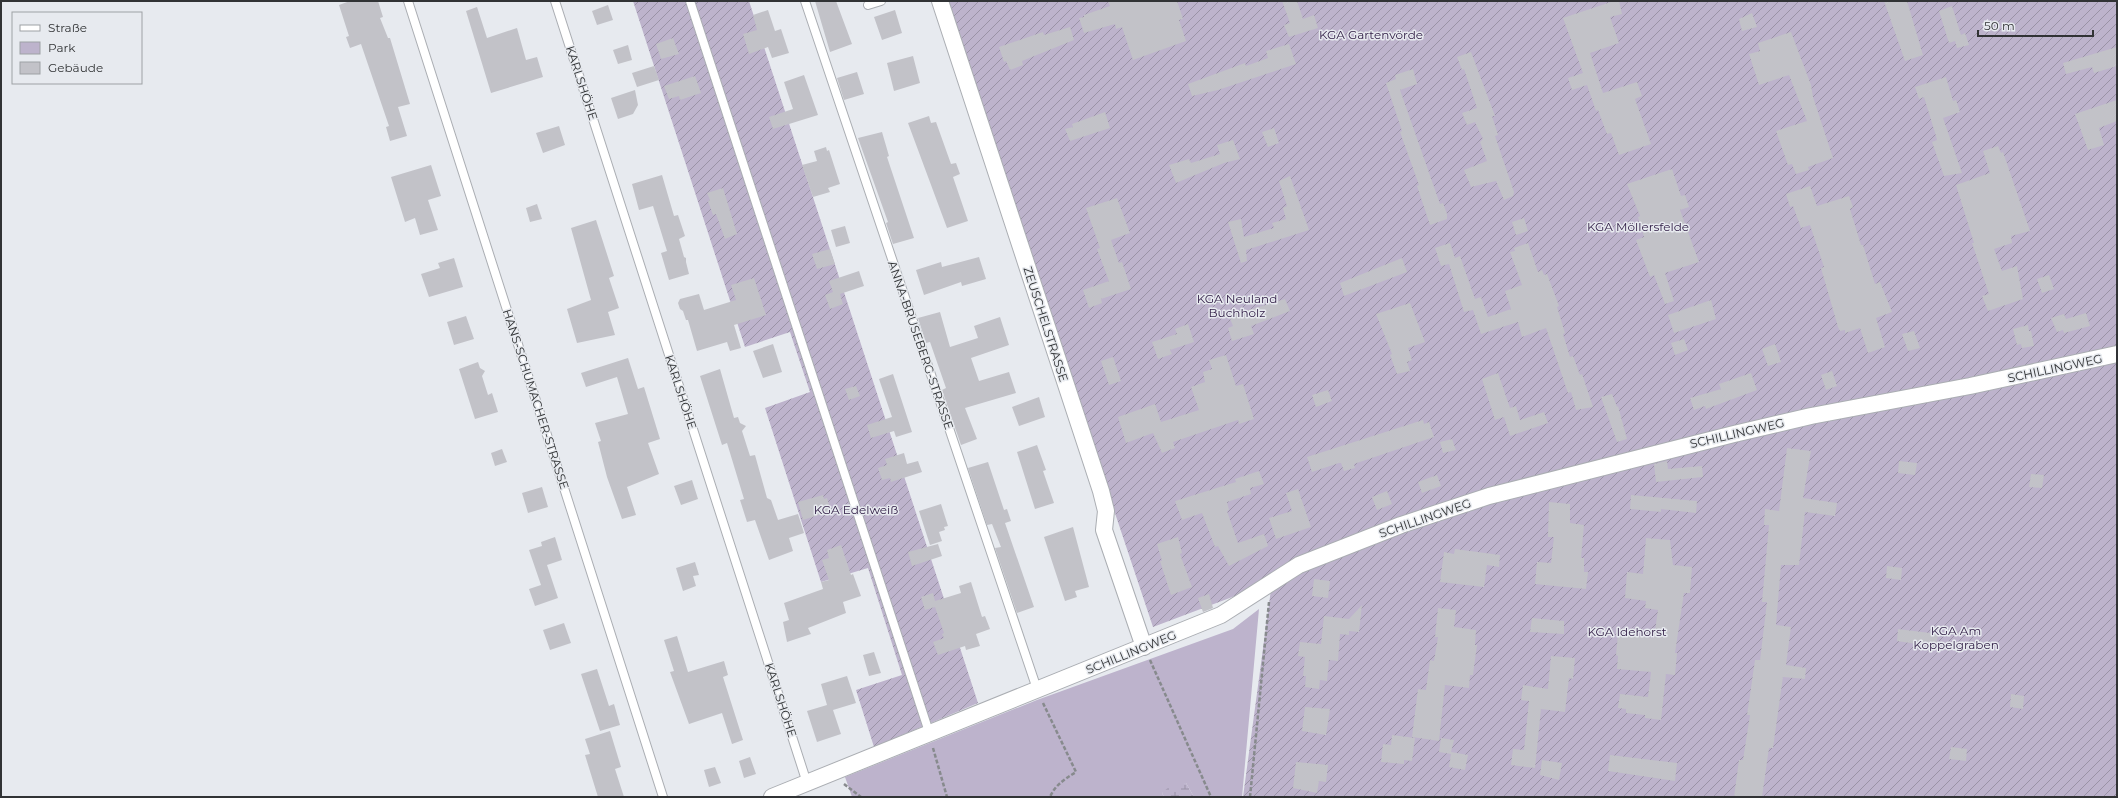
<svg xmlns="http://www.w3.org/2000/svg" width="2118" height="798" font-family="Montserrat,sans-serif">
<defs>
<pattern id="wetland-marsh" width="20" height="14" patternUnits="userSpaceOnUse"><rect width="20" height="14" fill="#bdb3cc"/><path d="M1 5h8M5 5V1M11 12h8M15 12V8" fill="none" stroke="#9a92a6"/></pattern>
<pattern id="garden-furrows" width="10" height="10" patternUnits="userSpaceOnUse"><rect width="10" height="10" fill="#bdb3cc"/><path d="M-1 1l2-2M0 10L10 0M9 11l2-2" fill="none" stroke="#9a92a6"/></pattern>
</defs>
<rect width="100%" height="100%" fill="#e7eaef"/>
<path fill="#bdb3cc" d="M1259 609 1242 797H1194L1186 783 1162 793 1164 797H852L845 777 1037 700 1233 629Z"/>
<path fill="url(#wetland-marsh)" d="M1186 783 1194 797H1164L1162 793 1171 785Z"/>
<path fill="url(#garden-furrows)" d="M633 1H749L978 703 874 747 856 690 902 675 868 568 821 582 765 408 810 392 790 332 745 347Z
M944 1H2117V797H1243L1272 582 1153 627Z"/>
<path fill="#c2c2c8" d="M350 1H378L383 17 380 18 388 38H390L410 104 398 107 407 136 390 141 386 127 389 126 361 44 350 48 346 37 349 36 339 5Z
M815 1H836L852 44 830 52Z
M1108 1H1177L1183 19 1179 20 1186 41 1133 60 1122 27 1116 29 1115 24 1084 33 1079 18 1084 17V15L1110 6Z
M1282 1H1297L1303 19 1314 15 1318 28 1289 37 1284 25 1290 23Z
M1614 1H1619L1622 14 1610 17 1619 43 1590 53 1603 93 1637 82 1642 96 1635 99 1651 144 1619 155 1611 133 1607 134 1598 110 1596 111 1587 85 1572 90 1568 78 1583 73 1563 18Z
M1884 1H1907L1923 55 1905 61Z
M608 5 613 20 597 25 592 11Z
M1952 6 1961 35 1965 33 1969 45 1957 48 1955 41 1949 43 1939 11Z
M477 7 487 38 517 28 526 60 537 57 543 77 491 93 466 11Z
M768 10 775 31 781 29 789 53 772 58 768 47 749 54 743 34 757 30 753 15Z
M895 10 902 33 882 40 874 17Z
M1752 13 1757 27 1742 31 1739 19Z
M1070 27 1074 40 1022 61 1023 65 1010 70 1006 61 1004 62 999 47 1043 32 1044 35Z
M1791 32 1811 85 1813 97 1833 158 1808 167 1809 170 1796 174 1792 164 1788 165 1776 131 1807 121 1789 75 1759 85 1749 54 1760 51 1758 43Z
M673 38 679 54 661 59 656 44Z
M1289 44 1296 64 1218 90 1192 96 1188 84 1245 63 1246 66 1268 58 1266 51Z
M628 45 632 60 618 64 613 50Z
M2117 47V66L2094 73 2092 67 2066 74 2063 63Z
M1471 52 1495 116H1492L1498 135 1495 136 1514 192 1513 196 1504 200 1496 181 1471 187 1464 170 1487 161 1480 142 1483 139 1475 122 1467 125 1462 113 1477 108 1464 69 1462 70 1457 57Z
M913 56 920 83 894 91 887 63Z
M654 66 659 80 637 87 632 73Z
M1413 69 1417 84 1400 90 1440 204 1443 203 1447 214V219L1430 225 1417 186 1419 185 1400 132 1402 131 1386 83 1396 79 1395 75Z
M857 72 864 94 844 100 837 78Z
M804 75 818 115 773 129 769 117 793 109 784 82Z
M695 76 701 93 680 100 679 96 669 99 664 86Z
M1946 77 1953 101 1956 100 1960 112 1943 118 1962 173 1944 176 1932 142 1937 140 1936 136 1924 97 1919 99 1915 87Z
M635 90 638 105 633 114 618 119 611 98Z
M2117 100V121L2099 128 2104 145 2088 150 2075 114Z
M1105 112 1110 128 1070 141 1065 129 1073 127 1072 124Z
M929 116 931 123 936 122 951 164 956 163 960 174 953 177 968 221 947 228 908 123Z
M559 126 565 145 543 153 536 133Z
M1274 128 1279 143 1268 147 1262 132Z
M882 132 889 156 887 157 914 238 893 244 886 223 888 222 858 138Z
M1233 140 1240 159 1224 163 1176 183 1169 165 1189 159 1191 163 1220 154 1217 145Z
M1998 146 2001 153 2003 152 2030 231 2011 236 2012 243 1994 249 2002 271 2017 266 2023 299 1988 311 1982 296 1989 294 1972 243H1974L1956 185 1990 173 1983 151Z
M826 147 827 151 829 150 840 184 828 188 830 192 813 197 802 165 817 161 814 151Z
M431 165 441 196 428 200 438 230 420 235 415 218 405 222 391 177Z
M1672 169 1681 196 1685 195 1689 207 1680 210 1699 262 1665 273 1674 301 1665 304 1654 275 1650 277 1636 240 1644 237 1638 217 1640 216 1627 184Z
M662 175 674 216 678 215 685 236 679 239 684 257 686 258V262L689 274 669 280 661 253 667 251 653 206 639 210 632 184Z
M1290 176 1309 230 1246 250 1247 261 1241 263 1228 222 1241 219 1244 237 1274 228 1272 223 1286 219 1283 208 1287 206 1279 181Z
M1810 186 1817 206 1849 196 1853 207 1850 209 1861 245H1863L1875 284 1880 282 1892 312 1876 318 1885 347 1868 353 1860 328 1845 333V330L1840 331 1838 327 1821 268 1824 267 1810 225 1801 228 1793 206 1790 207 1786 194Z
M723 188 737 234 725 239 716 214 713 215 708 201 710 200 707 193Z
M1117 198 1130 233 1111 240 1119 263 1122 262 1131 289 1101 299 1102 303 1089 308 1083 290 1109 281 1097 249 1100 248 1086 208Z
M537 204 542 219 530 222 526 208Z
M1524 218 1528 231 1516 235 1512 222Z
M596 220 614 276 609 278 619 308 608 312 615 335 577 343 567 309 591 300 571 228Z
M845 226 850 243 836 247 831 230Z
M1450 243 1455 258 1460 256 1475 299 1481 297 1488 317 1511 309 1505 291 1522 285 1510 252 1515 251 1514 248 1528 243 1538 272 1542 270 1544 275 1547 274 1559 306 1557 307 1565 333 1563 334 1570 357 1573 356 1580 375 1582 374 1593 407 1576 410 1571 392 1568 393 1546 328 1522 337 1518 322 1481 334 1473 310 1464 312 1449 264 1441 266 1435 248Z
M830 249 835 264 817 269 812 254Z
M979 257 986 279 962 286 961 282 924 295 916 270 941 262 942 267Z
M454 258 463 287 429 297 421 274 440 268 438 263Z
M1402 258 1407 272 1344 296 1340 283Z
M859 271 864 286 840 294 843 304 830 309 825 295 833 292 829 281Z
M2049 275 2054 289 2042 293 2037 279Z
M754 278 766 315 734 325 741 348 730 351 727 342 697 351 688 320H686L683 311 680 309 678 303 680 299 699 294 704 310 736 300 731 285Z
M1285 299 1290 311 1251 326 1254 334 1232 341 1228 328 1233 326 1229 316Z
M1711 300 1716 319 1674 333 1668 315Z
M1410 303 1425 342 1408 348 1412 360 1407 362 1410 371 1397 374 1390 355 1392 354 1376 314Z
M940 312 950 347 978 338 974 326 1000 317 1009 345 971 358 979 381 1009 372 1016 393 965 408 977 439 961 445 942 390 946 388 930 342 926 343 918 318Z
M2086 313 2090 326 2064 333 2063 330 2057 332 2051 318 2064 314 2066 319Z
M466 316 474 339 454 345 447 322Z
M1188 324 1194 342 1170 350 1172 354 1158 359 1152 342 1177 334 1175 329Z
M2028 325 2029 331H2031L2034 346 2022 348 2021 344 2017 345 2013 329Z
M1914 331 1920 348 1908 351 1902 334Z
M1684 339 1688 350 1675 355 1671 343Z
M773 344 782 372 763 378 753 351Z
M1775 344 1781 362 1768 366 1762 349Z
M1226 355 1236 386 1243 384 1254 419 1239 424 1238 420 1173 442 1175 448 1162 453 1153 433 1126 443 1118 417 1155 404 1161 422 1199 410 1191 387 1205 382 1203 372 1212 369 1209 360Z
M1113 357 1121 381 1109 385 1101 361Z
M628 358 638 389 644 387 660 439 648 443 659 474 627 487 636 515 622 519 607 477 598 442 601 441 595 423 628 414 617 377 586 387 581 373Z
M478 362 480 368 485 371 482 376 488 395 492 393 498 412 475 419 459 369Z
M720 369 734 418 738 417 740 423 746 426 742 431 750 456 755 455 767 498 771 500 778 520 798 514 804 533 789 538 793 551 769 560 755 520 747 522 740 500 744 499 727 443 722 445 700 376Z
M1832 371 1837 386 1826 390 1821 375Z
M1498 373 1510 408 1516 406 1520 420 1544 412 1548 423 1510 436 1504 417 1495 420 1482 379Z
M1751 373 1757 390 1706 409 1705 406 1694 410 1690 398 1721 389 1719 384Z
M893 374 912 432 896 437 894 431 871 438 867 425 892 417 879 379Z
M856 386 860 396 849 400 845 389Z
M1328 390 1332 401 1316 407 1312 395Z
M1612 394 1617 407 1618 406 1627 439 1617 442 1601 397Z
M1039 397 1045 417 1019 426 1012 407Z
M1423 420 1424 424 1429 422 1434 437 1354 464 1355 468 1344 471 1341 463H1339L1312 472 1307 457Z
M1452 439 1456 450 1443 453 1440 442Z
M1037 445 1046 470 1043 471 1054 503 1035 509 1017 452Z
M1787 448 1811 451 1803 498 1837 503 1835 516 1805 512 1799 565H1781L1776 625 1791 627 1786 665 1806 668 1805 679 1783 677 1773 748H1769L1762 797H1734L1739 760H1743L1750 715H1747L1750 695 1755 660H1760L1767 602H1762L1769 525H1764L1765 509 1779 511Z
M502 449 507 462 495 466 491 453Z
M904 453 907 464 918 461 922 472 891 482 890 478 882 480 878 468 887 465 885 459Z
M1667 461 1668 469 1702 466 1703 477 1656 482 1654 464Z
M1899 461 1917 463 1915 475 1898 473Z
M988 462 1004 510 1007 509 1011 521 1005 523 1034 607 1017 613 995 548 1001 547 992 524 987 525 968 468Z
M1259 471 1264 484 1250 488 1251 494 1227 502 1229 510 1227 511 1238 543 1264 534 1268 546 1229 566 1218 546 1215 547 1202 513 1182 520 1175 501 1236 482 1235 479Z
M2031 474 2044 475 2042 488 2029 487Z
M1437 475 1441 486 1422 493 1418 482Z
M692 480 698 499 681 505 674 486Z
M542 487 548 507 528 513 522 493Z
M1298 489 1311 527 1276 539 1269 518 1292 511 1286 493Z
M1387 491 1392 504 1377 510 1372 497Z
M823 495 824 499 827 498 831 511 803 520 798 502Z
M1631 495 1697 501 1696 513 1661 509V512L1630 509Z
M1549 502 1570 504V523L1584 525 1581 558H1584V572H1588L1586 589 1535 584 1537 562 1551 563 1554 537H1548Z
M941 504 948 526 944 527 945 530 939 532 942 541 930 545 919 511Z
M1073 527 1089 587 1075 591 1077 597 1065 601 1044 537Z
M555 537 562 560 547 565 558 598 535 606 529 589 541 585 529 550 542 546 541 542Z
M1178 537 1182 553 1180 554 1192 587 1171 595 1160 561H1162L1157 544Z
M1646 538 1670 540 1673 565 1692 567 1690 593H1684L1675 653H1677L1675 675 1666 674 1661 720 1645 718V715L1626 713V709L1618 708 1620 694 1648 697 1651 672 1617 669 1618 656 1616 655 1618 634 1654 638 1658 610 1645 608 1646 601 1625 598 1627 572 1643 574Z
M938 544 942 556 912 566 908 552Z
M841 545 851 575 853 574 861 596 843 602 846 613 808 628 811 634 787 642 783 622 789 620 784 603 823 589 821 582 829 580 822 560 829 558 827 550Z
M1455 549 1500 555 1499 567 1487 565 1484 587 1440 582 1444 552 1454 554Z
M695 562 699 575 693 576 696 586 683 591 676 568Z
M1887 566 1902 568 1901 580 1886 578Z
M1314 579 1330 581 1328 598 1312 596Z
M971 582 982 617 985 616 990 629 976 634 980 646 966 650 965 646 938 655 933 642 944 638 942 634 944 633 935 607 925 610 921 597 933 593 935 601 961 593 959 586Z
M1209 594 1213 608 1203 612 1198 598Z
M1362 605 1359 632 1349 631V635L1340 634 1338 661 1329 660 1327 681 1320 680 1319 689 1305 687 1306 676H1303L1305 657 1298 656 1300 642 1321 644 1324 616 1349 619Z
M1438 608 1456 610 1454 627 1476 630 1475 645H1477L1474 667 1473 675H1470L1469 688 1445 685 1439 741 1412 737 1418 689 1426 690 1430 660 1434 661 1438 637H1435Z
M1532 618 1564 621V634L1530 632Z
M564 623 571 643 550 650 543 630Z
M1898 629 1938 634 1936 647 1897 641Z
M677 636 688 672 724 661 728 675 723 677 743 740 732 744 722 713 689 724 670 672 674 671 664 640Z
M874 652 881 673 869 676 863 655Z
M1551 656 1575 658 1573 679 1569 678 1565 712 1541 709 1535 768 1511 765 1513 749 1524 750 1529 701 1521 700 1523 685 1548 689Z
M597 669 609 706 614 704 620 725 600 731 581 674Z
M847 676 856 703 833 710 841 734 817 742 807 711 827 705 821 684Z
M2011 694 2024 696 2023 709 2010 707Z
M1305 707 1330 709 1326 735 1302 731Z
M610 731 621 767 615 769 624 797H598L585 755 590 754 585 739Z
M1392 735 1415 738 1412 761 1404 760V764L1381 762 1383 744 1391 745Z
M1441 738 1454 740 1451 752 1468 755 1465 770 1449 767 1451 754 1439 752Z
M1951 747 1967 749 1966 761 1949 759Z
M1610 755 1677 763 1675 781 1608 771Z
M750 757 756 774 744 778 739 761Z
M1542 760 1562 763 1559 780 1540 775Z
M1296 762 1328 765 1326 782 1319 781 1317 793 1293 788Z
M715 767 721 783 709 787 704 770Z"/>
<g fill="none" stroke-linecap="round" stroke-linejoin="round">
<defs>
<path id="service" d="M408 1 663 797
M555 1 807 783
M690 1 930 735
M805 1 1037 689
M868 5 881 1"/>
<path id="minor" d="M940 1 1101 491 1106 511 1104 530 1144 647
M772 797 1221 615 1299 565 1401 525 1489 496 1734 434 1811 416 1970 386 2117 354"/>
</defs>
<use href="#service" stroke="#abaeb3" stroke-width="10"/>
<use href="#minor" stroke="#abaeb3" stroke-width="18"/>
<path stroke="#878a8d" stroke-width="2.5" stroke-dasharray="4 2" stroke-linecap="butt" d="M1150 660 1211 797
M1043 703 1076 772C1065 779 1055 785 1050 797
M933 748 947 797
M844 784 861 797
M1250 797 1269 602"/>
<use href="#service" stroke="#fff" stroke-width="8"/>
<use href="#minor" stroke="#fff" stroke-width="16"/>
</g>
<g text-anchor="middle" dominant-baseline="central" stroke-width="3" stroke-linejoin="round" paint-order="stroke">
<g font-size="12" fill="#332048" stroke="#e7eaef">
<text x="1371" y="34">KGA Gartenvörde</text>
<text x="1638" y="226">KGA Möllersfelde</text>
<text x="1237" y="298">KGA Neuland<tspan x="1237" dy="14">Buchholz</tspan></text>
<text x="856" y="509">KGA Edelweiß</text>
<text x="1956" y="630">KGA Am<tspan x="1956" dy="14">Koppelgraben</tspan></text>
<text x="1627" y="631">KGA Idehorst</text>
</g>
<g font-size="12" fill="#313335" stroke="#e7eaef">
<text transform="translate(582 83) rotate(72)">KARLSHÖHE</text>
<text transform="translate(1046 324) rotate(72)">ZEUSCHELSTRASSE</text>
<text transform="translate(921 345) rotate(71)">ANNA-BRUSEBERG-STRASSE</text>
<text transform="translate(2055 368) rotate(-12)">SCHILLINGWEG</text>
<text transform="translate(681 392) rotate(72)">KARLSHÖHE</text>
<text transform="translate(536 399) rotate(72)">HANS-SCHUMACHER-STRASSE</text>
<text transform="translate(1737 433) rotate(-13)">SCHILLINGWEG</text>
<text transform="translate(1425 518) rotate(-19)">SCHILLINGWEG</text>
<text transform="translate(1131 652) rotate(-22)">SCHILLINGWEG</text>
<text transform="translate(781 700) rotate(72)">KARLSHÖHE</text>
</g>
</g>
<rect width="2118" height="798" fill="none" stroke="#313335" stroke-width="4"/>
<rect x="12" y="12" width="130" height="72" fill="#e7eaef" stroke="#9ea1a5"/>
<rect x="20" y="25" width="20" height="6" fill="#ffffff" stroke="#9ea1a5"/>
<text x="48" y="32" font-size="12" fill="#313335">Straße</text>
<rect x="20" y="42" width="20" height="12" fill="#bdb3cc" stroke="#9ea1a5"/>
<text x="48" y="52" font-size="12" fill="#313335">Park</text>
<rect x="20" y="62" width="20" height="12" fill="#c2c2c8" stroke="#9ea1a5"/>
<text x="48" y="72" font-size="12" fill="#313335">Gebäude</text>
<path d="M1978 30v6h115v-6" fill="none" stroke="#313335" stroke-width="2"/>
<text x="1984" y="30" font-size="12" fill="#313335" stroke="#e7eaef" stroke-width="3" paint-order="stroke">50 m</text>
</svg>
